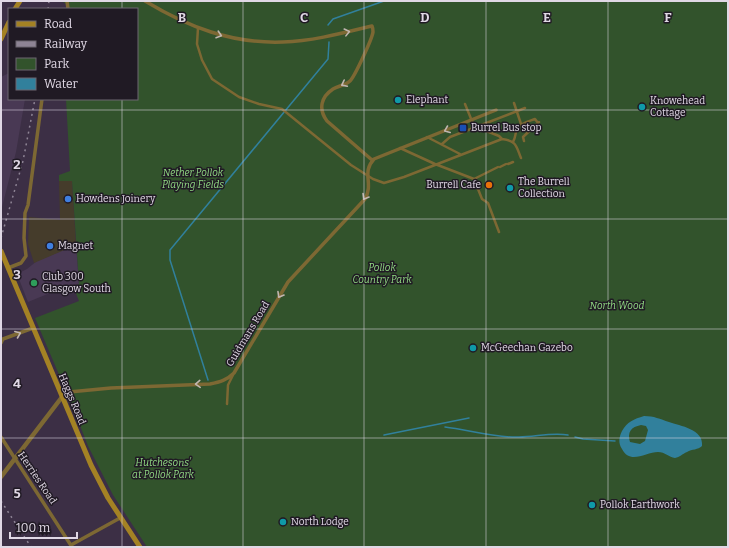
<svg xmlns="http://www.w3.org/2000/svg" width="729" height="548" font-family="Bitter,serif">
<rect width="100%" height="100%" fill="#3c2f45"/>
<path fill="#493954" d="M9 73V99H25L16 152 1 211V77Z
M76 245 79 284 73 286 72 284 28 302 17 274 27 269 37 261Z"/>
<path fill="#453c2b" d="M59 181H72L76 245 34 263 28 244 29 217 60 220Z"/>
<path fill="#32532c" d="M62 1H728V547H147L113 495 88 446 74 410 35 318 79 301 73 286 79 284 72 181H59V175L70 171 66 99H137V9H67V5Z"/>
<path fill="#31809c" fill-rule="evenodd" d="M644 416C654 416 660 419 669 422 680 426 704 429 702 446 698 450 692 449 687 452 682 454 680 457 675 458 669 457 665 452 658 452 646 452 630 465 622 449 618 443 619 437 622 431 627 422 634 419 644 416ZM641 425 646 426 648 430 645 441 640 444 630 442C627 432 631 427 641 425Z"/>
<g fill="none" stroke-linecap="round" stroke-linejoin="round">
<path stroke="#31809c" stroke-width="1.5" d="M328 25 333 19 384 1
M208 380 170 260V250L328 59 329 42
M445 427C469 430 494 438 519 437 535 437 552 432 568 435
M384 435 469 418
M575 437 583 439 615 441"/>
<path stroke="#7d6833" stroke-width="2.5" d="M198 28 197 44 202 60 212 79 239 97 259 104 282 109 351 165 373 179 384 183 404 177 502 139C517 141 516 146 521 158
M514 103 521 124
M465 104 474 126 499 136 502 139
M427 137 460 154
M524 141 523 137 539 122
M513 142C516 137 515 133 517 129 519 123 530 121 535 119L538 123
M442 144 450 137 525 108
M400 148 435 164 474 179 482 199 488 203 499 232
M508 164 513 162
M500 167 506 164
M474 179 498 167
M227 404 228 385 233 375"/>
<path stroke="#7d6833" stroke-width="3.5" d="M67 1 68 9
M145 1C188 27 232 44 283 42 313 41 343 33 372 26 373 28 373 30 373 32 372 39 355 76 350 81 346 85 338 86 333 89 321 97 318 109 327 121L372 160
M8 268 21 263 26 256 24 238 25 213 28 205 42 99
M1 343 3 339 33 328
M62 397 69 392 111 388 210 384C220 382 227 380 234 373L288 282 365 199C374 183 361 173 374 159L496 110
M1 437 72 547
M71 545 120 518"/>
<path stroke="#7d6833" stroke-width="4.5" d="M1 477 62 397"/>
<path stroke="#a48224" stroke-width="5" d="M15 9 20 1
M1 39 9 22
M1 251 91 465 108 498 140 547"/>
<path stroke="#8e8495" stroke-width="1.5" stroke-dasharray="2 4" stroke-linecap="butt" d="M48 9 49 1
M1 238 23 161 35 99
M1 501 31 547"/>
</g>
<defs><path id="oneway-chevron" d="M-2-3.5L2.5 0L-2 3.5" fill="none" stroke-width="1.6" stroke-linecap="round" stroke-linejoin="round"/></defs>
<g stroke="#c2b6b0">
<use href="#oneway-chevron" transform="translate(347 32) rotate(-14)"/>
<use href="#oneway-chevron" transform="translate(219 35) rotate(18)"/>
<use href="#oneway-chevron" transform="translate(344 84) rotate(153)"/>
<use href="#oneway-chevron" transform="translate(447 130) rotate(158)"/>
<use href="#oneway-chevron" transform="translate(365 197) rotate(121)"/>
<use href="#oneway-chevron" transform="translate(280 295) rotate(120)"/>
<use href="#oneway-chevron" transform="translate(18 334) rotate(-22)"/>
<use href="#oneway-chevron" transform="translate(198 384) rotate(177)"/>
</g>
<path fill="none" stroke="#e0d8e5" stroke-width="1" stroke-opacity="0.55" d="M122 1V9M243 1V547M364 1V547M486 1V547M608 1V547M122 99V547M1 110H728M1 219H728M1 329H728M1 438H728"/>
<g fill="#0f9aa8" stroke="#201a24" stroke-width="1.5">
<circle cx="398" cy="100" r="4"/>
<circle cx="642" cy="107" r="4"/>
<circle cx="510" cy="188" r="4"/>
<circle cx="473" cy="348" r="4"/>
<circle cx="592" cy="505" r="4"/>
<circle cx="283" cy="522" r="4"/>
</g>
<rect fill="#1a4fb4" stroke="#201a24" stroke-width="1.5" x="459" y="124" width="8" height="8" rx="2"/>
<circle fill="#e8710a" stroke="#201a24" stroke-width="1.5" cx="489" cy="185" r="4"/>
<g fill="#3f7fe0" stroke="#201a24" stroke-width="1.5">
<circle cx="68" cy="199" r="4"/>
<circle cx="50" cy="246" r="4"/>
</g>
<circle fill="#2e9e5b" stroke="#201a24" stroke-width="1.5" cx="34" cy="283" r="4"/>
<g text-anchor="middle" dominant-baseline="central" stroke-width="3" stroke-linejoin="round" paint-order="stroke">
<g font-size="10" fill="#e0d8e5" stroke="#201a24" text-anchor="start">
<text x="406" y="100">Elephant</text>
<text x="650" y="101">Knowehead<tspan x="650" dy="12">Cottage</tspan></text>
<text x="471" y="128">Burrel Bus stop</text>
<text x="518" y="182">The Burrell<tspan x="518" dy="12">Collection</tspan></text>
<text x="481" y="185" text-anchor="end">Burrell Cafe</text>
<text x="76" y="199">Howdens Joinery</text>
<text x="58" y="246">Magnet</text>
<text x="42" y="277">Club 300<tspan x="42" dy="12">Glasgow South</tspan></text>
<text x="481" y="348">McGeechan Gazebo</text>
<text x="600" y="505">Pollok Earthwork</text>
<text x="291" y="522">North Lodge</text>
</g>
<g font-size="10" font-style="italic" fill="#91da83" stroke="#201a24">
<text x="193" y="173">Nether Pollok<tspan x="193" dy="12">Playing Fields</tspan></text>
<text x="382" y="268">Pollok<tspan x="382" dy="12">Country Park</tspan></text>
<text x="617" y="306">North Wood</text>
<text x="163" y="463">Hutchesons’<tspan x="163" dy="12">at Pollok Park</tspan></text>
</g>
<g font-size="10" fill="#e0d8e5" stroke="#201a24">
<text transform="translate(248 334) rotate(-59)">Guidmans Road</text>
<text transform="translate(72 399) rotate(67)">Haggs Road</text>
<text transform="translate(37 478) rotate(56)">Herries Road</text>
</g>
</g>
<g font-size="13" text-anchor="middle" font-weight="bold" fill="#e0d8e5" stroke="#201a24" stroke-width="3" stroke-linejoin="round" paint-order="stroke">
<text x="182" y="22">B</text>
<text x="304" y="22">C</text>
<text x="425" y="22">D</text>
<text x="547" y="22">E</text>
<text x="668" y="22">F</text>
<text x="17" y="169">2</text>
<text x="17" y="279">3</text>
<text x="17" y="388">4</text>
<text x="17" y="498">5</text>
</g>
<rect width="729" height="548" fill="none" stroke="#e0d8e5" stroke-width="4"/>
<rect x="8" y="8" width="130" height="92" fill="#201a24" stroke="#6d6671"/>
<rect x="16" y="21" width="20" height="6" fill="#a48224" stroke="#6d6671"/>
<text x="44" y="28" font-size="12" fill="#e0d8e5">Road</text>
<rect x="16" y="41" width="20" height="6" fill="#8e8495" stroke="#6d6671"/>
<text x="44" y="48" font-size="12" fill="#e0d8e5">Railway</text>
<rect x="16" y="58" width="20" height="12" fill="#32532c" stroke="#6d6671"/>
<text x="44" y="68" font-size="12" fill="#e0d8e5">Park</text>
<rect x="16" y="78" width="20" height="12" fill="#31809c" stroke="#6d6671"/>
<text x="44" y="88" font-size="12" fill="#e0d8e5">Water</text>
<path d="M10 532v6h67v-6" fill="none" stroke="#e0d8e5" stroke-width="2"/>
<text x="16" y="532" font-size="12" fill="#e0d8e5" stroke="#201a24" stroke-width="3" paint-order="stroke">100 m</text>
</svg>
